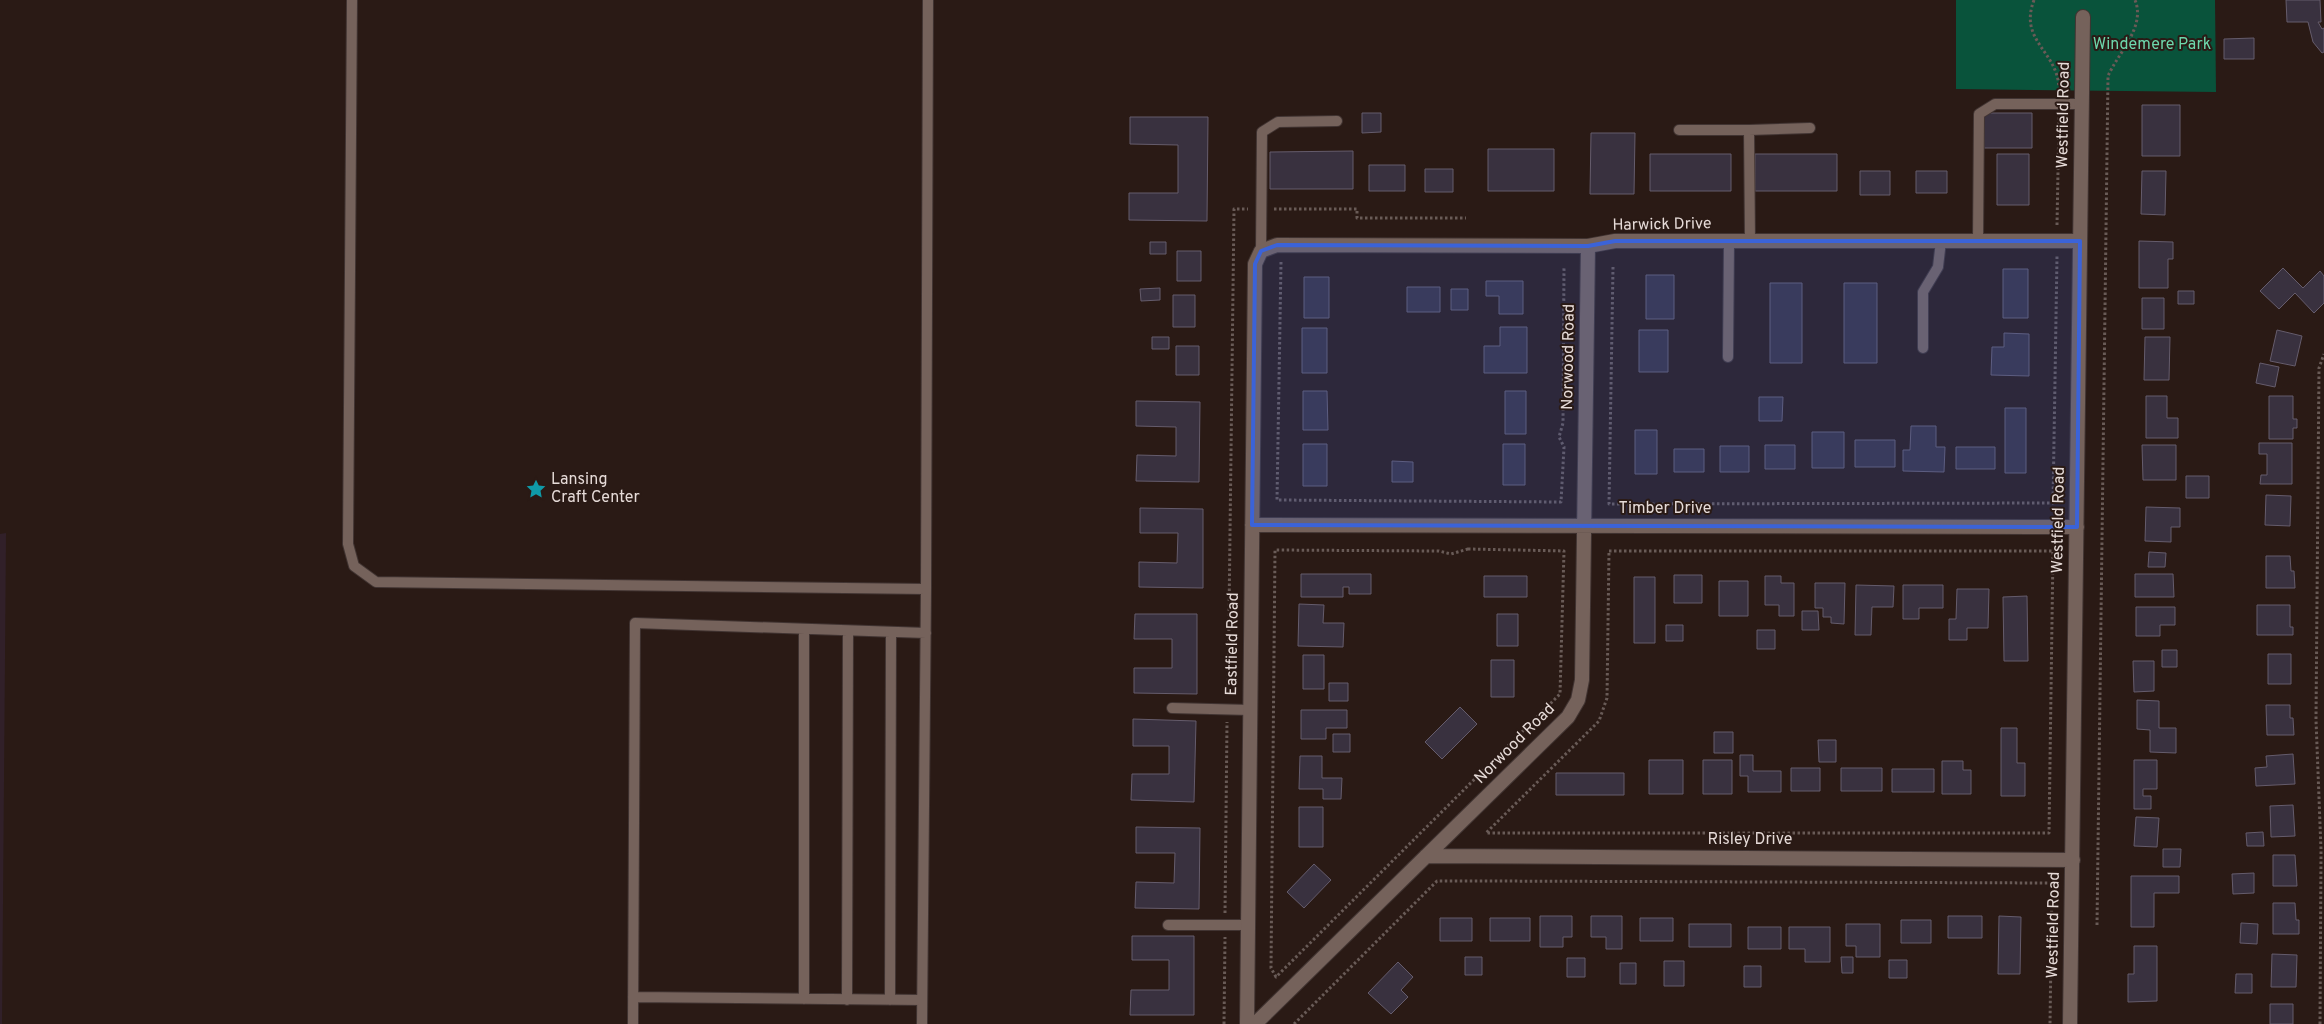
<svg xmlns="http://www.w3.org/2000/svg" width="2324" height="1024" font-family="Overpass,sans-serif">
<rect width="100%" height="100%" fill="#2a1a15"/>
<path fill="#312029" d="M6 533 2 1024H0V534Z"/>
<path fill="#09533b" d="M1956 0H2215L2216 92 1956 89Z"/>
<path fill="#39313f" stroke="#655c6c" d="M2286 0H2320L2321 22H2318L2322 29 2324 28V52L2322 53 2313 42 2308 22H2287Z
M2254 38V59H2224V39Z
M2142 105H2180V156H2142Z
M1362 113H1381V132L1362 133Z
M1984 113H2032V148H1984Z
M1130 117H1208L1207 221 1129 220V193H1178V145L1130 144Z
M1591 133H1635L1634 194H1590Z
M1488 149H1554V191H1488Z
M1353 151V189H1270V152Z
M1650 154H1731V191H1650Z
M1755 154H1837V191H1755Z
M1997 154H2029V205H1997Z
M1369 165H1405V191H1369Z
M1425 169H1453V192H1425Z
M1860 171H1890V195H1860Z
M1916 171H1947V193H1916Z
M2142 171H2166L2165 215 2141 214Z
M2139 241 2173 242V259H2168V288H2139Z
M1150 242H1166V254H1150Z
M1177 251H1201V281H1177Z
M2283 268 2303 288 2320 271 2324 276V303L2314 313 2295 293 2279 309 2260 291Z
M2003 269H2028V318H2003Z
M1646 275H1674V319H1646Z
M1304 277H1329V318H1304Z
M1486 281H1523V314H1499V296H1486Z
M1770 283H1802V363H1770Z
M1844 283H1877V363H1844Z
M1407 287H1440V312H1407Z
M1160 288V300L1141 301 1140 289Z
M1451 289H1468V310H1451Z
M2178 291H2194V304H2178Z
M1173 295H1195V327H1173Z
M2142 298H2164V329H2142Z
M1500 327H1527V373H1484V346H1500Z
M1302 328H1327V373H1302Z
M1639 330H1668V372H1639Z
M2277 330 2302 336 2295 366 2270 361Z
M2004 333 2029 334V376L1991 375 1992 347H2004Z
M1152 337H1169V349H1152Z
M2145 337H2170L2169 380H2144Z
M1176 346H1199V375H1176Z
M2260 363 2279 367 2275 387 2256 383Z
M1303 391H1327L1328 430H1303Z
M1505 391H1526V434H1505Z
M2146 396H2167V418H2178V438H2146Z
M2269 396H2293V419H2297V428H2293V439H2269Z
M1759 397H1783L1782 421H1759Z
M1136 401 1200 402 1199 482 1136 481 1137 455 1176 456V427L1136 426Z
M2005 408H2026V473H2005Z
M1911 426H1936V447H1945L1944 472 1903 471V450H1910Z
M1635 430H1657V474H1635Z
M1812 432H1844V468H1812Z
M1855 440H1895V467H1855Z
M2259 443H2292V484H2260L2261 475H2267V454H2259Z
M1303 444H1327V486H1303Z
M1503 444H1525V485H1503Z
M1765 445H1795V469H1765Z
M2142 445H2176V480H2143Z
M1720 446H1749V472H1720Z
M1956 447H1995V469H1956Z
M1674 449H1704V472H1674Z
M1392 461 1413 462V482H1392Z
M2186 476H2209V498H2186Z
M2266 495 2291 496 2290 526 2265 525Z
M2146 507 2180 508V527H2171V542L2145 541Z
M1140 508 1203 509V588L1139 587V562L1177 563 1178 533H1140Z
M2149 552 2166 553 2165 567H2148Z
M2266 556H2290L2291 571H2294L2295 588H2266Z
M1301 574H1371V594H1349V587H1343V597H1301Z
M2135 574H2173L2174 597H2135Z
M1674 575H1702V603H1674Z
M1484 576H1527V597H1484Z
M1765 576H1781V583H1794V616H1779V605H1765Z
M1634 577H1655V643H1634Z
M1719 581H1748V616H1719Z
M1815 583H1845L1844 624 1831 623V617H1823V608H1815Z
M1856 585 1894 586 1893 607H1872L1871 635H1855Z
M1903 585H1943V608H1919V619H1903Z
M1957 589H1989L1988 628H1967V640H1949V619H1956Z
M2027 596 2028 661H2004L2003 597Z
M1299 604 1324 605 1323 623H1344L1343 647 1298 646Z
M2257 605H2290V627H2293V635H2257Z
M2136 607H2175V625H2160V636H2136Z
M1802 611H1818L1819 630H1802Z
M1135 614H1197V694L1134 693V668H1172V639H1134Z
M1497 614H1518V646H1497Z
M1666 625H1683V641H1666Z
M1757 630H1775V649H1757Z
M2162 650H2177V667H2162Z
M2268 654H2291V684H2268Z
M1303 655H1324V689H1303Z
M1491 660H1514V697H1491Z
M2133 661H2154V691L2134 692Z
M1329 683H1348V701H1329Z
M2137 700 2159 701V728H2176V753L2150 752V730L2137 729Z
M2266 705H2290V718H2293L2294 735H2267Z
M1460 707 1477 724 1442 759 1425 742Z
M1301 710H1347V728H1326V739H1301Z
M1133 719 1196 721 1194 802 1131 800 1132 774H1169V746H1133Z
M2001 728H2017V763H2025V796H2001Z
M1714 732H1733V753H1714Z
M1333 734H1350V752H1333Z
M1818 740H1836V762H1819Z
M2293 754 2295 784 2256 786 2255 768 2267 767 2266 756Z
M1740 755H1753V771H1781V792H1748V776H1740Z
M1300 756H1322V778H1342L1341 799H1323V789H1299Z
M1649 760H1683V794H1649Z
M1703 760H1732V794H1703Z
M2134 760H2157V789H2143V796H2151V809H2134Z
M1942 761H1963V770H1971V794H1942Z
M1791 768H1820V791H1791Z
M1841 768H1882V791H1841Z
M1892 769H1934V792H1892Z
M1556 773H1624V795H1556Z
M2293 805 2295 836 2271 837 2270 806Z
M1299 807H1323V847H1299Z
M2136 817 2159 818 2157 847 2134 846Z
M1136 827 1200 828 1199 909 1135 908 1136 882 1174 883 1175 853H1136Z
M2263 832 2264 846H2247L2246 833Z
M2163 849H2181L2180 867H2163Z
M2273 855H2295L2297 886H2273Z
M1314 864 1331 880 1304 908 1287 892Z
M2254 873V893L2233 894 2232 874Z
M2131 876H2179V893H2154V927H2131Z
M2273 903H2295L2296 920H2299V934H2273Z
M1540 916H1572V937H1563V947H1540Z
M1591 916H1622V949H1606V937H1591Z
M1948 916H1982V938H1948Z
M1999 916 2021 917 2020 974H1998Z
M1440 918H1472V941H1440Z
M1490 918H1530V941H1490Z
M1640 918H1673V941H1640Z
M1901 920H1931V943H1901Z
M2241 923 2258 924 2257 944 2240 943Z
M1689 924H1731V947H1689Z
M1846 924H1880V957H1856V946H1846Z
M1748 927H1781V949H1748Z
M1789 927H1830V962H1805V949H1789Z
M1132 936H1194V1015H1130L1131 990H1169V960H1132Z
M2134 946H2157V1001L2128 1002V974H2134Z
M2272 954 2297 955 2296 987H2271Z
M1465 957H1482V975H1465Z
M1841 957H1853V973H1842Z
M1567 958H1585V977H1567Z
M1889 960H1907V978H1889Z
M1664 961H1684V986H1664Z
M1398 962 1413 977 1401 990 1408 997 1391 1014 1368 993Z
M1620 963H1636V984H1620Z
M1744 966H1761V987H1744Z
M2236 974H2252V993H2235Z
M2270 1004H2293V1024H2270Z"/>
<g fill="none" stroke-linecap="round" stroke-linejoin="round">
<defs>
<path id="service" d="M352 0 348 544 354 566 376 582 926 589 928 0
M1679 130H1749
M1978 241 1979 114 1995 104H2081
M1750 242 1749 130 1810 128
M1261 251 1262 132 1278 122 1337 121
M1923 348V292L1938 267 1941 241
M1728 357 1729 242
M1172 708 1250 710
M1168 925H1248
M633 997 922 1000
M804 999V629
M847 1000 848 631
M890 1000 891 632
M633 1024 635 623 926 633
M922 1024 926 589"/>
<path id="minor" d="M1252 525 2077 527
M1426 856 2073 860
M1247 1024 1255 264 1261 251 1277 245 1588 246 1615 241H2080
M1255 1024 1568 717 1578 700 1582 680 1588 246
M2070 1024 2083 17"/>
</defs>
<use href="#service" stroke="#413432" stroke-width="12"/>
<use href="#minor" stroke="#413432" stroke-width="16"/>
<path stroke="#695b57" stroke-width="3" stroke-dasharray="2.5 2.5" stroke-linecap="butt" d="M2034 0C2018 42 2059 51 2059 90
M1274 209H1357V218H1466
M2057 225 2059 117
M1281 262 1277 500 1561 502 1564 447 1559 437 1563 423 1564 266
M1613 267 1609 504 2053 503 2057 256
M1468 549 1564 551 1560 694 1276 977 1271 968 1275 550 1439 551 1451 554Z
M1609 551H2053L2049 833H1486L1599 721 1607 698Z
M1228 696 1234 209H1248
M1225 913 1227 722
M2097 925 2108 76C2118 53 2146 27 2135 0
M1224 1024 1225 937
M1294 1024 1437 881H1483L2052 883 2050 1024
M2320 1024 2321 850 2316 720 2319 368 2324 354"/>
<use href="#service" stroke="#75625b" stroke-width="10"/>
<use href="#minor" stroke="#75625b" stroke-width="14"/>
</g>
<path fill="#3b63d8" fill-opacity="0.2" stroke="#3b63d8" stroke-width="4" stroke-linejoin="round" d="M1615 241H2080L2077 527 1252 525 1255 264 1261 251 1277 245 1588 246Z"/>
<defs>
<symbol id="sight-bare" viewBox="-9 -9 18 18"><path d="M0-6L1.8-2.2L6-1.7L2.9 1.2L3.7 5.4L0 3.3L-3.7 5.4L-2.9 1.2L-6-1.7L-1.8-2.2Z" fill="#0f9aa8" stroke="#2a1a15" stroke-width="2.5" paint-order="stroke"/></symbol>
</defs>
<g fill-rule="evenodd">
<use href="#sight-bare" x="522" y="475" width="28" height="28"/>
</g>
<g text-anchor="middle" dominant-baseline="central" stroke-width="4" stroke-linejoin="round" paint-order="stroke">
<g font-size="16" fill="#6dd7ac" stroke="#2a1a15">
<text x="2152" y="45">Windemere Park</text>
</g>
<g font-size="16" fill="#e6dbd8" stroke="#2a1a15">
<text transform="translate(2064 115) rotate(-89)">Westfield Road</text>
<text transform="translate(1662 225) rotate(-1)">Harwick Drive</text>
<text transform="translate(1569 357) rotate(-89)">Norwood Road</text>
<text x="1665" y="509">Timber Drive</text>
<text transform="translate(2059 520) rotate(-89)">Westfield Road</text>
<text transform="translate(1233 644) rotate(-89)">Eastfield Road</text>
<text transform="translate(1515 744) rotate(-45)">Norwood Road</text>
<text x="1750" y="840">Risley Drive</text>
<text transform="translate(2054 925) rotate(-89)">Westfield Road</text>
</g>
<g font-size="16" fill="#e6dbd8" stroke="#2a1a15" text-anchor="start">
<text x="551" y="480">Lansing<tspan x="551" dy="18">Craft Center</tspan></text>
</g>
</g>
</svg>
